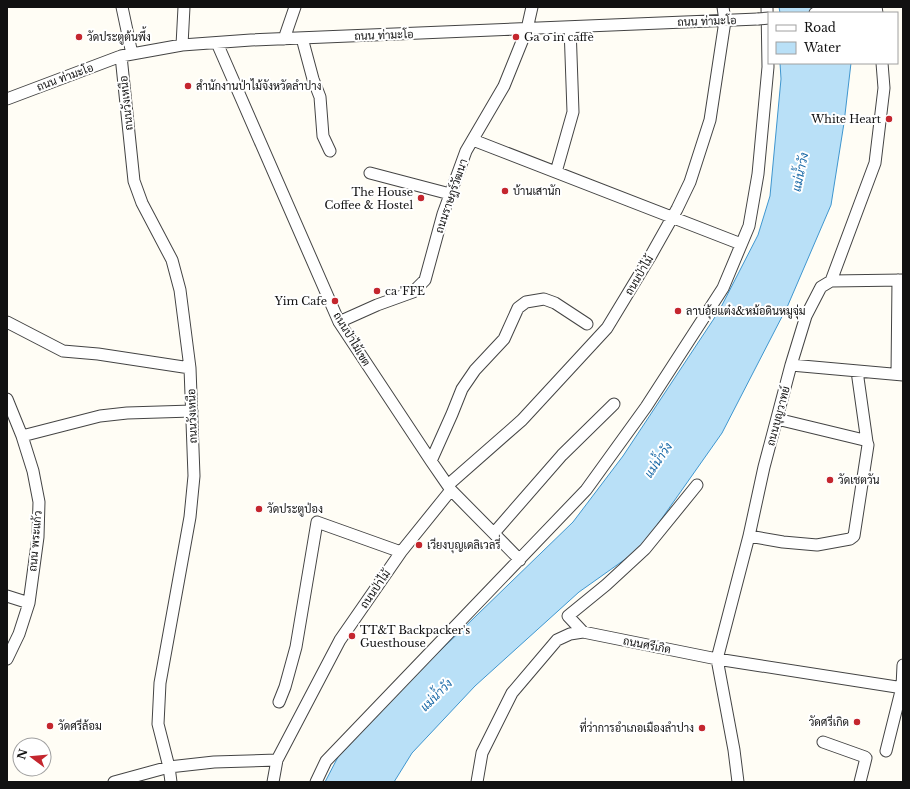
<svg xmlns="http://www.w3.org/2000/svg" width="910" height="789" font-family="'Libre Baskerville',Sarabun,serif">
<rect width="100%" height="100%" fill="#fffdf5"/>
<path fill="#b9e0f7" stroke="#3f96cf" d="M779 7H846L847 13H780Z
M780 63H851L844 123 831 205 788 305 722 433 641 548 579 592 475 686 412 753 394 782H325L338 757 412 678 573 522 623 456 719 311 758 235 770 196 781 79Z"/>
<g fill="none" stroke-linecap="round" stroke-linejoin="round">
<defs>
<path id="minor" d="M122 7 132 54
M876 7 877 13
M815 13 869 7
M302 38 313 79 320 97 323 136 330 151
M284 39 295 7
M217 43 339 322 431 461 451 490 520 560
M182 45 184 7
M121 56 134 181 142 203 172 260 180 290 190 368 194 476 190 517 160 683 158 724 169 767 171 782
M7 99 121 56 182 45 251 40 758 19
M473 140 741 244
M556 172 573 112 570 27
M370 173 450 194
M831 281 903 280
M7 322 63 351 98 354 190 368
M339 322 377 305 413 292 425 280 443 214 466 151 504 86 527 29 532 7
M791 365 903 375
M897 374 898 280
M7 399 22 436 33 471 39 502 38 537 29 603 19 634 7 659
M777 419 864 440 867 442
M22 436 100 416 127 413 192 411
M431 461 452 414 462 389 475 370 504 339 518 308 526 302 544 299 555 303 587 324
M448 485 522 420 607 328 650 257 677 209 690 182 710 120 725 21 723 7
M494 533 562 455 614 404
M749 536 783 542 817 545 850 539 854 536 868 445 867 442 857 371
M7 596 29 603
M583 632 568 616 606 585 645 549 697 485
M279 702 285 687 296 647 317 522 401 552
M823 742 865 757 866 758 860 782
M886 751 902 687 903 665
M114 782 169 767 214 762 277 760
M273 782 277 760 340 640 401 552 451 490
M316 782 326 761 586 490 646 407 723 288 749 226 758 174 768 67 767 7
M477 782 482 753 512 693 557 640 570 634 583 632 717 659 903 688
M738 782 734 750 717 659 749 536 764 467 791 365 806 316 821 287 831 281 875 163 884 88 882 63"/>
</defs>
<use href="#minor" stroke="#444" stroke-width="13"/>
<use href="#minor" stroke="#fff" stroke-width="11"/>
<defs>
<path id="minor-bridge" d="M758 19 769 18"/>
</defs>
<use href="#minor-bridge" stroke="#444" stroke-width="13" stroke-linecap="butt"/>
<use href="#minor-bridge" stroke="#fff" stroke-width="11"/>
</g>
<g fill="#c4262e" stroke="#fff" stroke-width="1.5">
<circle cx="79" cy="37" r="4"/>
<circle cx="516" cy="37" r="4"/>
<circle cx="188" cy="86" r="4"/>
<circle cx="889" cy="119" r="4"/>
<circle cx="505" cy="191" r="4"/>
<circle cx="421" cy="198" r="4"/>
<circle cx="377" cy="291" r="4"/>
<circle cx="335" cy="301" r="4"/>
<circle cx="678" cy="311" r="4"/>
<circle cx="830" cy="480" r="4"/>
<circle cx="259" cy="509" r="4"/>
<circle cx="419" cy="545" r="4"/>
<circle cx="352" cy="636" r="4"/>
<circle cx="857" cy="722" r="4"/>
<circle cx="50" cy="726" r="4"/>
<circle cx="702" cy="728" r="4"/>
</g>
<g text-anchor="middle" dominant-baseline="central" stroke-width="4" stroke-linejoin="round" paint-order="stroke">
<g font-size="11" fill="#111" stroke="#fff">
<text transform="translate(707 21) rotate(-2)">ถนน ท่ามะโอ</text>
<text transform="translate(384 35) rotate(-2)">ถนน ท่ามะโอ</text>
<text transform="translate(65 77) rotate(-20)">ถนน ท่ามะโอ</text>
<text transform="translate(126 103) rotate(-96)">ถนนวังเหนือ</text>
<text transform="translate(451 196) rotate(-71)">ถนนราษฎร์วัฒนา</text>
<text transform="translate(639 275) rotate(-59)">ถนนป่าไม้</text>
<text transform="translate(352 339) rotate(59)">ถนนป่าไม้เขต</text>
<text transform="translate(192 416) rotate(-92)">ถนนวังเหนือ</text>
<text transform="translate(778 416) rotate(-75)">ถนนบุญวาทย์</text>
<text transform="translate(35 541) rotate(-85)">ถนน พระแก้ว</text>
<text transform="translate(375 589) rotate(-55)">ถนนป่าไม้</text>
<text transform="translate(647 645) rotate(11)">ถนนศรีเกิด</text>
</g>
<g font-size="11" fill="#111" stroke="#fff" text-anchor="start">
<text x="87" y="37">วัดประตูต้นพึ้ง</text>
<text x="524" y="37">Ga o in caffè</text>
<text x="196" y="86">สำนักงานป่าไม้จังหวัดลำปาง</text>
<text x="881" y="119" text-anchor="end">White Heart</text>
<text x="513" y="191">บ้านเสานัก</text>
<text x="413" y="192" text-anchor="end">The House<tspan x="413" dy="13">Coffee &amp; Hostel</tspan></text>
<text x="385" y="291">ca 'FFE</text>
<text x="327" y="301" text-anchor="end">Yim Cafe</text>
<text x="686" y="311">ลาบอุ้ยแต๋ง&amp;หม้อดินหมูจุ่ม</text>
<text x="838" y="480">วัดเชตวัน</text>
<text x="267" y="509">วัดประตูป่อง</text>
<text x="427" y="545">เวียงบุญเดลิเวลรี่</text>
<text x="360" y="630">TT&amp;T Backpacker's<tspan x="360" dy="13">Guesthouse</tspan></text>
<text x="849" y="722" text-anchor="end">วัดศรีเกิด</text>
<text x="58" y="726">วัดศรีล้อม</text>
<text x="694" y="728" text-anchor="end">ที่ว่าการอำเภอเมืองลำปาง</text>
</g>
<g font-size="12" font-style="italic" fill="#1768a6" stroke="#fff">
<text transform="translate(800 172) rotate(-78)">แม่น้ำวัง</text>
<text transform="translate(658 460) rotate(-56)">แม่น้ำวัง</text>
<text transform="translate(436 695) rotate(-45)">แม่น้ำวัง</text>
</g>
</g>
<rect width="910" height="789" fill="none" stroke="#111111" stroke-width="16"/>
<rect x="768" y="12" width="130" height="52" fill="#ffffff" stroke="#a0a0a0"/>
<rect x="776" y="25" width="20" height="6" fill="#ffffff" stroke="#a0a0a0"/>
<text x="804" y="32" font-size="12" fill="#111111">Road</text>
<rect x="776" y="42" width="20" height="12" fill="#b9e0f7" stroke="#a0a0a0"/>
<text x="804" y="52" font-size="12" fill="#111111">Water</text>
<g transform="translate(32 757) rotate(286)"><circle r="19" fill="#ffffff" stroke="#a0a0a0"/>
<path d="M0-3L7 15L0 10L-7 15Z" fill="#c4262e"/>
<text y="-6" font-size="11" font-weight="bold" text-anchor="middle" fill="#111111">N</text>
</g>
</svg>
